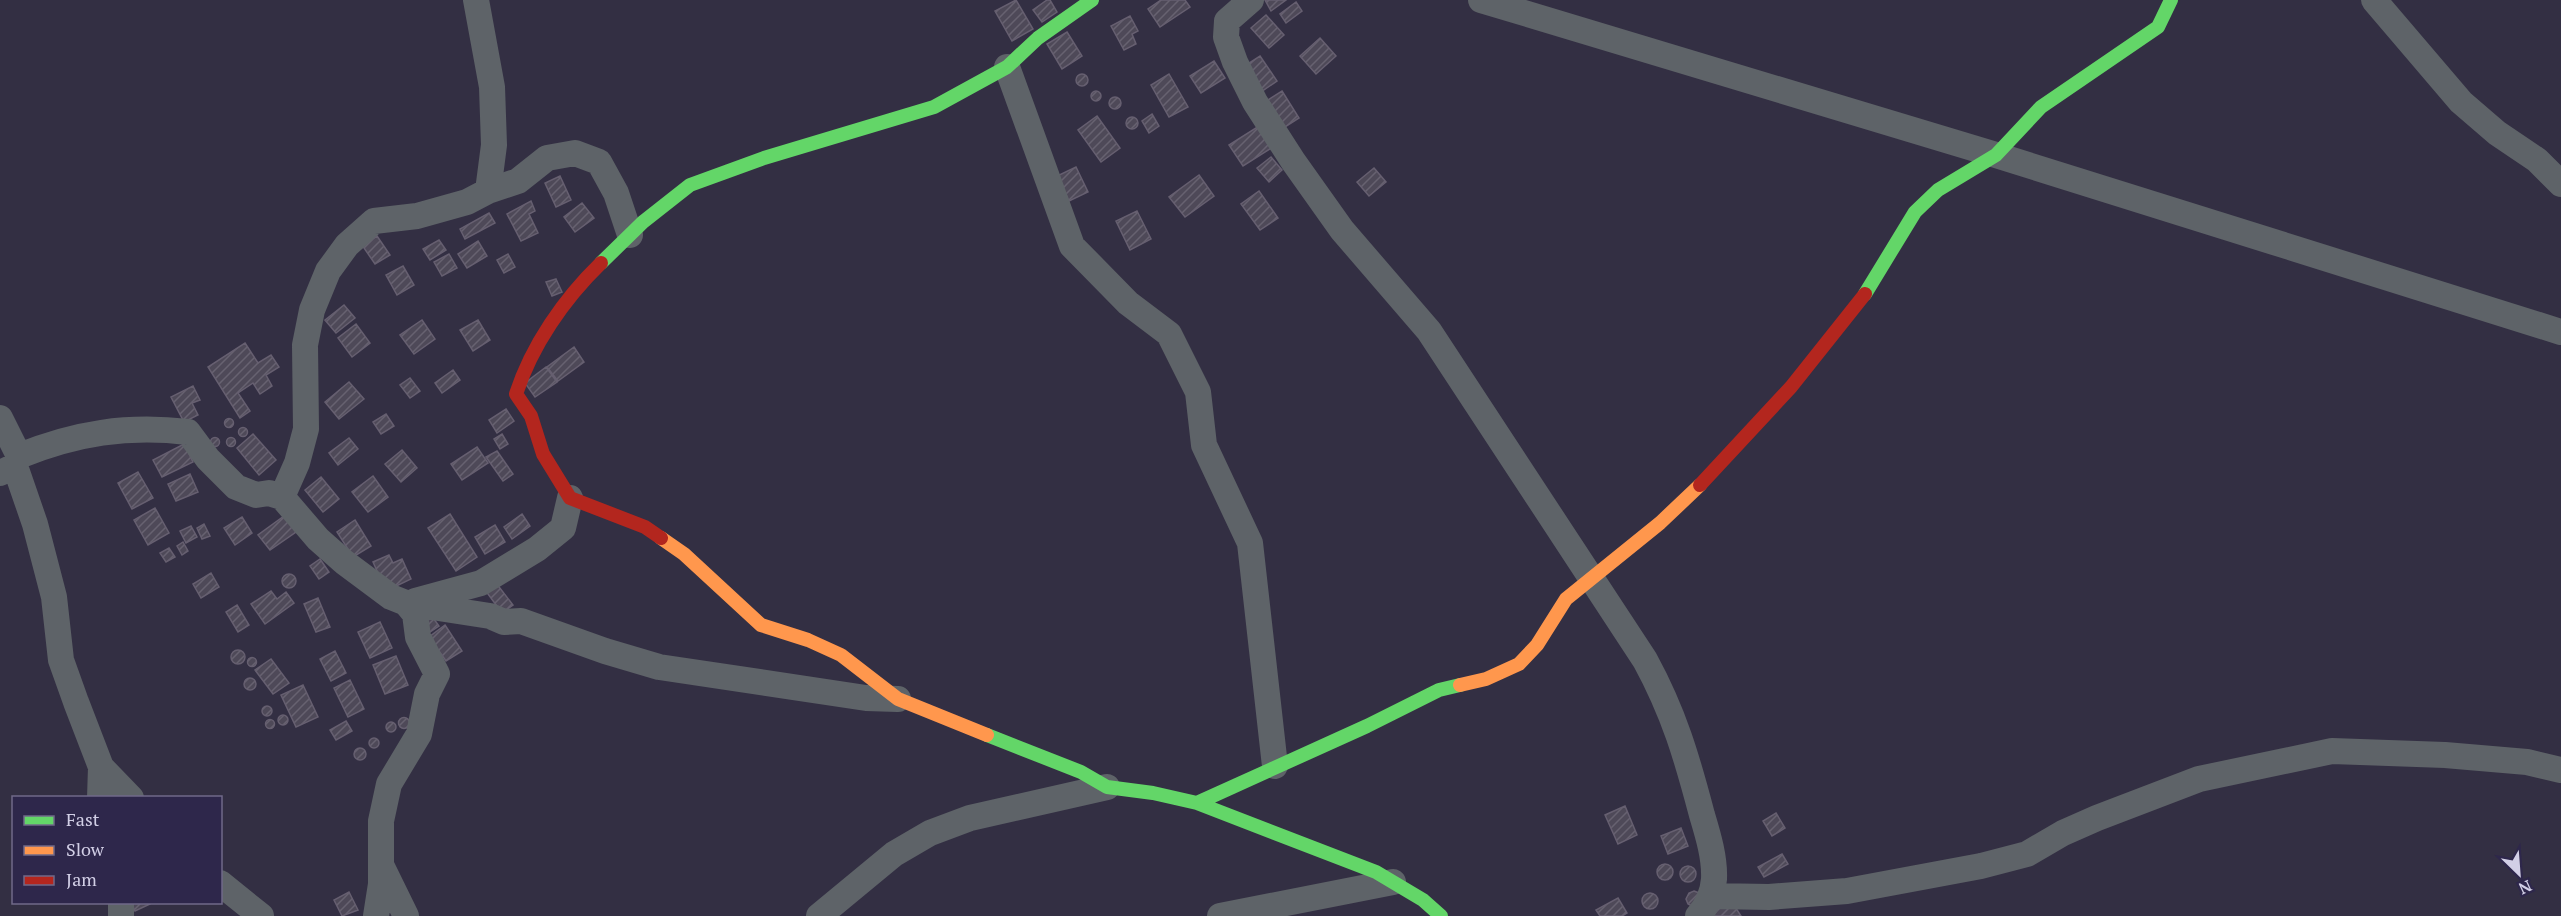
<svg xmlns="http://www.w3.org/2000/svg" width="2561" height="916" font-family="'PT Serif',serif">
<defs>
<pattern id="building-hatch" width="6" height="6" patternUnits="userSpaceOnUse" patternTransform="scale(1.5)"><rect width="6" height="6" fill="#4e4958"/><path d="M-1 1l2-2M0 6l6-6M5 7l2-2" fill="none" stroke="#676270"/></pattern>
</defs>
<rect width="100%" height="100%" fill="#332f43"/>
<path fill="url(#building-hatch)" stroke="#665f70" stroke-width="1.5" d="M1016 0 1033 29 1012 41 995 11Z
M1047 0H1050L1057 12 1042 22 1033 10Z
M1161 0H1185L1190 7 1160 27 1148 9Z
M1265 0H1286L1271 11Z
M1296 2 1302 11 1286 23 1280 14Z
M1266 15 1284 35 1269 48 1251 28Z
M1130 16 1138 31 1132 34 1136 44 1124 50 1111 26Z
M1067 32 1082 56 1062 69 1047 44Z
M1320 38 1336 56 1316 74 1300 56Z
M1260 56 1277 81 1258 94 1240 69Z
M1214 61 1225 78 1201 93 1190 76Z
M1076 80a6 6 0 1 1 12 0a6 6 0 1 1-12 0Z
M1169 74 1188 107 1169 117 1151 85Z
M1091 96a5 5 0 1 1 10 0a5 5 0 1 1-10 0Z
M1282 91 1299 118 1285 127 1268 100Z
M1109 103a6 6 0 1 1 12 0a6 6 0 1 1-12 0Z
M1152 114 1159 126 1149 133 1142 121Z
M1097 116 1120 148 1101 162 1078 130Z
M1126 123a6 6 0 1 1 12 0a6 6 0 1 1-12 0Z
M1259 126 1273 147 1243 166 1229 145Z
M1271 157 1282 170 1269 182 1257 168Z
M1076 167 1088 192 1069 201 1057 176Z
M1374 168 1386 182 1369 196 1357 182Z
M1199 175 1214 196 1185 217 1169 197Z
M560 176 571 200 556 207 545 183Z
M1259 191 1278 218 1260 230 1241 204Z
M531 201 535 211 529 214 538 233 521 241 507 214Z
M582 203 594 218 575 232 564 217Z
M1137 211 1151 239 1130 250 1116 221Z
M489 213 495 223 465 239 460 229Z
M377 236 390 255 375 264 362 245Z
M439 240 446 250 430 260 423 249Z
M478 241 487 256 467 268 458 254Z
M449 254 457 268 442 276 434 262Z
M508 254 515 267 504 273 497 260Z
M403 266 414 285 397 295 386 275Z
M556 279 562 292 552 296 546 282Z
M344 305 355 318 336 333 325 320Z
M422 320 435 339 414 354 400 335Z
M478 320 490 340 473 351 460 330Z
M356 324 370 343 352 357 338 338Z
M245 343 258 363 271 355 279 367 266 375 272 386 260 394 253 383 238 393 250 411 240 418 208 367Z
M574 347 584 362 558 381 547 367Z
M546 367 557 382 535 397 525 383Z
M453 370 460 380 442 393 435 383Z
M410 378 420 391 410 398 400 385Z
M349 382 364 399 339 419 325 402Z
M193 386 200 400 192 403 198 415 184 422 171 397Z
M506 409 514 421 497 433 489 420Z
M386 414 394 426 381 434 373 422Z
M224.5 423a4.5 4.5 0 1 1 9 0a4.5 4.5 0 1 1-9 0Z
M238.5 432a4.5 4.5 0 1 1 9 0a4.5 4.5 0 1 1-9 0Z
M253 434 276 460 259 475 237 448Z
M502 434 508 444 500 449 494 439Z
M210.5 442a4.5 4.5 0 1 1 9 0a4.5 4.5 0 1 1-9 0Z
M226.5 442a4.5 4.5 0 1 1 9 0a4.5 4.5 0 1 1-9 0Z
M349 438 358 449 338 465 329 453Z
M184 444 193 462 162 477 153 460Z
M477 447 488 463 462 480 451 464Z
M402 450 417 468 401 482 385 464Z
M497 451 513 474 503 481 486 457Z
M138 472 153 498 132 509 118 483Z
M190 474 198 492 176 501 168 484Z
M373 476 388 497 368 512 352 492Z
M321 477 339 499 323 512 305 490Z
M155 508 169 533 148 545 134 520Z
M450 514 477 557 456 571 428 528Z
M522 514 530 526 512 539 504 527Z
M284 516 296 532 270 550 258 535Z
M242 517 252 533 235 545 224 528Z
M355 520 371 546 353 557 337 532Z
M204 524 210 536 202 539 197 528Z
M495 525 505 542 485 554 475 537Z
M191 526 197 537 186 543 180 531Z
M183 542 188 551 182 555 177 546Z
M169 548 175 557 166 562 160 553Z
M389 555 393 563 402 559 411 579 386 591 373 562Z
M320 559 329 572 319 579 310 566Z
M211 573 219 587 201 598 193 584Z
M282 581a7 7 0 1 1 14 0a7 7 0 1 1-14 0Z
M496 583 513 605 502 613 485 590Z
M271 591 277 599 286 592 294 603 265 624 251 604Z
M318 598 330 627 316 632 304 604Z
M237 605 249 625 238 632 226 612Z
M431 615 439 626 427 634 419 623Z
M380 622 392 648 370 658 358 632Z
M445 625 462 651 446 661 429 637Z
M231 657a7 7 0 1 1 14 0a7 7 0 1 1-14 0Z
M335 651 346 673 331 681 320 659Z
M396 656 408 685 385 694 373 665Z
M247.5 662a4.5 4.5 0 1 1 9 0a4.5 4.5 0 1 1-9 0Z
M271 659 289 683 273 694 255 670Z
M244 684a6 6 0 1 1 12 0a6 6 0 1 1-12 0Z
M350 680 364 709 348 717 334 688Z
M303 685 318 717 296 727 281 695Z
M262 711a5 5 0 1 1 10 0a5 5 0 1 1-10 0Z
M278 720a5 5 0 1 1 10 0a5 5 0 1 1-10 0Z
M398.5 723a5.5 5.5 0 1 1 11 0a5.5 5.5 0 1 1-11 0Z
M265.5 724a4.5 4.5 0 1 1 9 0a4.5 4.5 0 1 1-9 0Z
M346 721 352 731 336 740 330 730Z
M386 727a5 5 0 1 1 10 0a5 5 0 1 1-10 0Z
M369 743a5 5 0 1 1 10 0a5 5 0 1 1-10 0Z
M354 754a6 6 0 1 1 12 0a6 6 0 1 1-12 0Z
M1625 806 1637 835 1618 844 1605 815Z
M1776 813 1785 828 1772 836 1763 821Z
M1681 828 1688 846 1668 854 1661 836Z
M1782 854 1788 864 1764 877 1758 867Z
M1657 872a8 8 0 1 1 16 0a8 8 0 1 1-16 0Z
M1680 874a8 8 0 1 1 16 0a8 8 0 1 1-16 0Z
M1694 891 1699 893 1694 907 1688 904 1686 899 1689 893Z
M349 892 358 910 342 916 334 900Z
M1642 901a8 8 0 1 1 16 0a8 8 0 1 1-16 0Z
M1618 898 1627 913 1622 916H1600L1596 910Z
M1730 899 1741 916H1706Z
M131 902H150V904L135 911Z"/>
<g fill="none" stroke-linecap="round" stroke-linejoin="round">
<path stroke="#5e6368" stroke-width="26" d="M476 0 492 87 494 145 488 191
M1251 0 1227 21 1226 37 1235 62 1255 102 1293 161 1342 230 1429 331 1645 660C1674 713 1687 758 1702 815 1708 835 1715 858 1714 879 1713 892 1707 906 1698 916
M1481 0 1996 155 2561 332
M2374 0 2461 102 2497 133 2537 160 2561 184
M1007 67 1072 246 1128 303 1169 334 1198 392 1204 445 1250 543 1275 766
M0 418 19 456
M15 466 35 524 54 597 61 660 76 702 101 767 131 798
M0 473 15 466 19 456C76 433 127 425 188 432L208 459 236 487 256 495 269 493 282 497 318 539 344 562 391 597 406 603 490 616 504 622 521 621 605 651 659 667 866 698 898 699
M282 497 297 463 306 429 305 345 312 310 328 271 347 245 374 221 417 216 467 202 488 191 518 181 547 158 575 153 599 162 616 193 630 235
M415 601 481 583 537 549 563 528 570 498
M100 798 101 767
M382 867 406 916
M220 883 261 916
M1710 896 1769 897 1847 891 1981 866 2027 854 2063 833 2097 818 2199 779 2332 751 2445 755 2527 762 2561 770
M121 916V902
M376 916 381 884V821L389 784 419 734 427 694 437 674 418 637 415 614 406 603
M819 916 894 854 930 833 970 818 1107 787
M1220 916 1393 882"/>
<path stroke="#63d668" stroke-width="14" d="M601 263 643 222 690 185 764 158 934 107 1007 67 1038 38 1092 0
M1865 294 1915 212 1938 190 1996 155 2041 107 2158 27 2171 0
M987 735 1081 772 1107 787 1153 793 1197 803 1376 872 1423 900 1441 916
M1197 803 1367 726 1439 690 1460 685"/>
<path stroke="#ff974d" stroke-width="14" d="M661 538 684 554 761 625 808 640 841 655 898 699 987 735
M1460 685 1486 679 1519 664 1537 645 1566 599 1660 523 1700 485"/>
<path stroke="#b3261e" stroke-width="14" d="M601 263C564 299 532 345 516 394L531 416 543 454 570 498 645 527 661 538
M1700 485 1791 387 1865 294"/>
</g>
<rect x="12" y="796" width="210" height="108" fill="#2e274b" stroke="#706a89" stroke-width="1.5"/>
<rect x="24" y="816" width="30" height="9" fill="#63d668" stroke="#706a89" stroke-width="1.5"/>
<text x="66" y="826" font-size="18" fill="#d2cfe6">Fast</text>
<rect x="24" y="846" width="30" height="9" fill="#ff974d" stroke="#706a89" stroke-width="1.5"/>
<text x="66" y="856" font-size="18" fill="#d2cfe6">Slow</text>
<rect x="24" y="876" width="30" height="9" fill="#b3261e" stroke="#706a89" stroke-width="1.5"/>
<text x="66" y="886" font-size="18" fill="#d2cfe6">Jam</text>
<g transform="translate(2519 874) rotate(155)" stroke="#2e274b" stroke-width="4.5" paint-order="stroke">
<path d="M0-4.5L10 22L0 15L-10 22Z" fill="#d2cfe6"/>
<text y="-9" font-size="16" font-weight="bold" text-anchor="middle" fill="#d2cfe6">N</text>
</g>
</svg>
